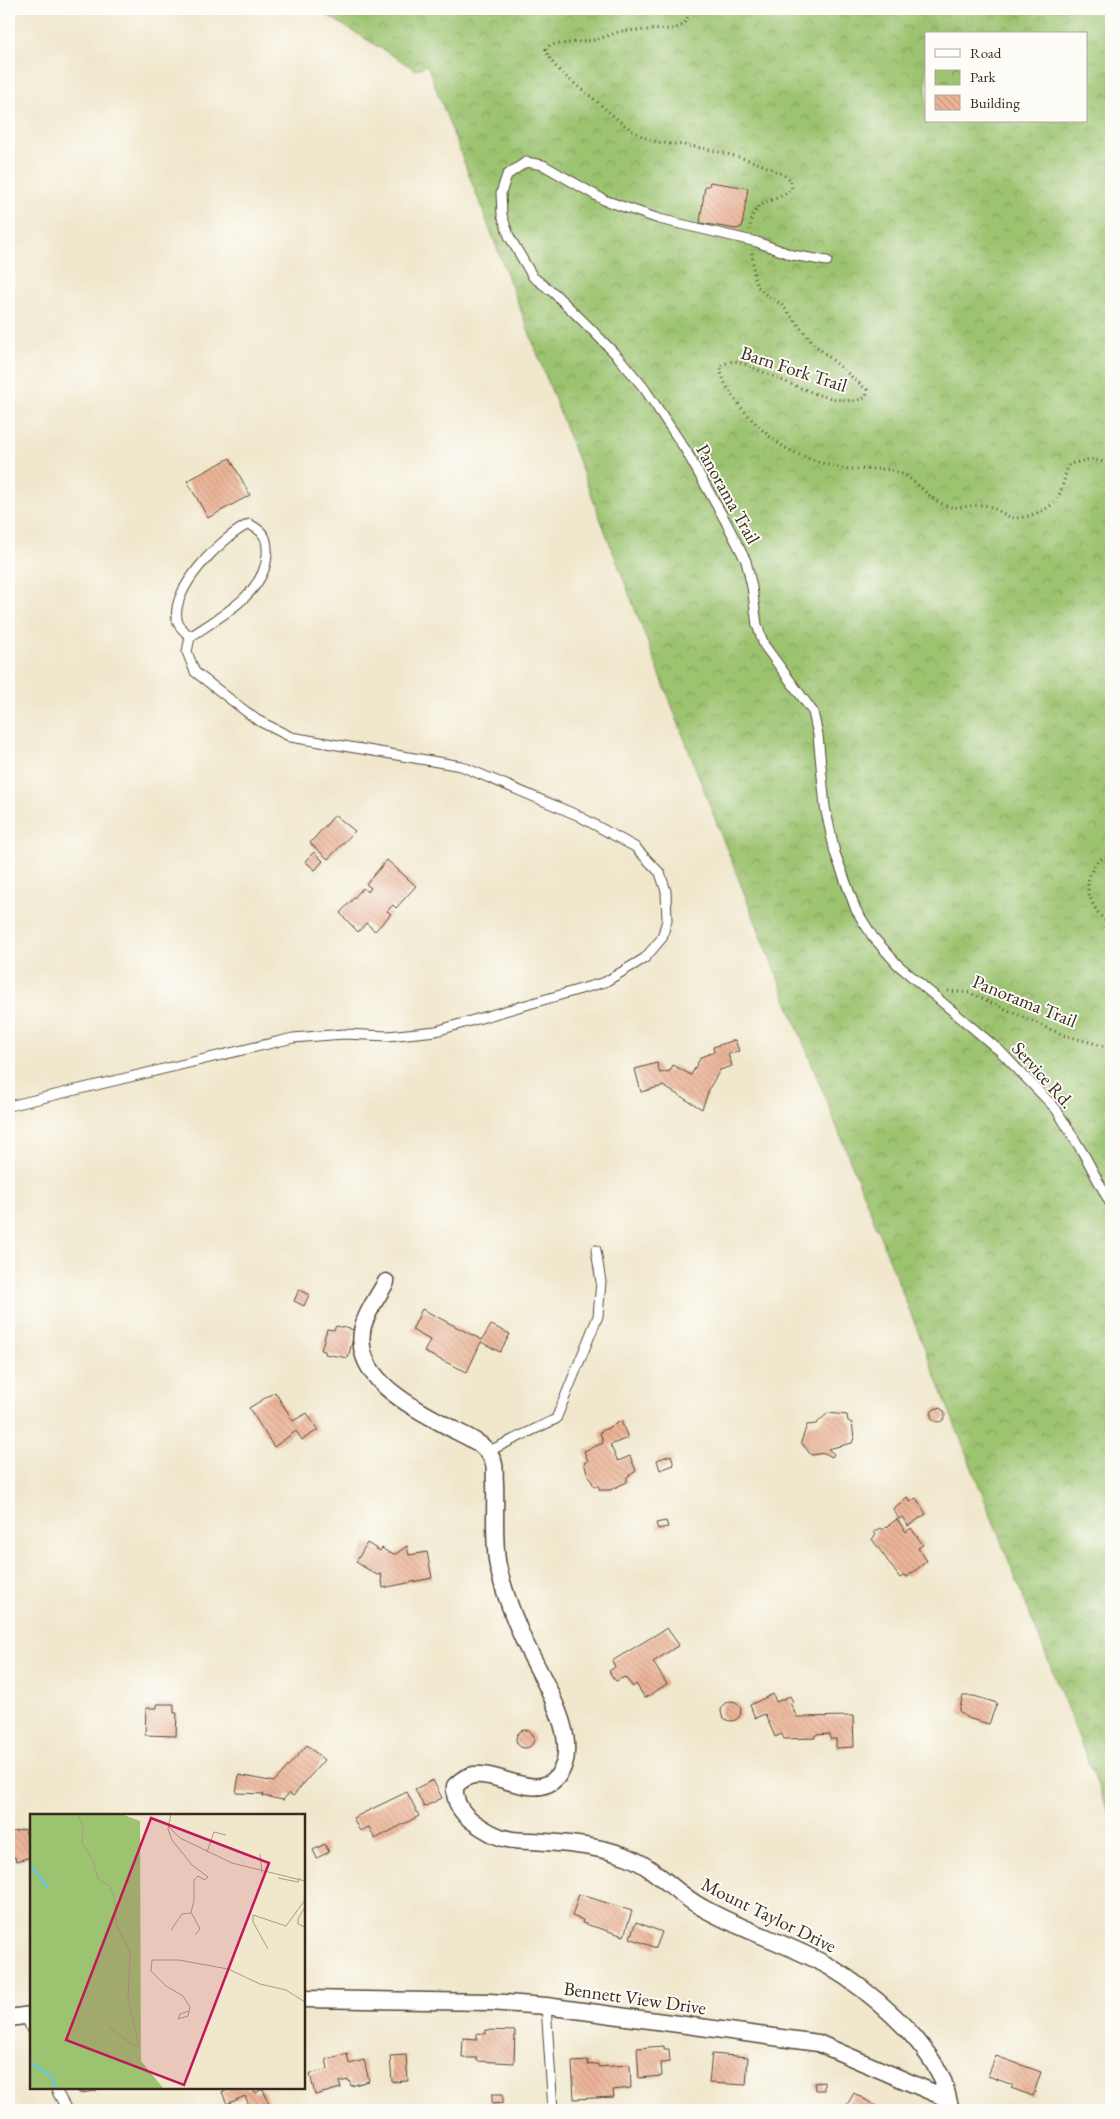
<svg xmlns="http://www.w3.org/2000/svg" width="1120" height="2119" font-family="'EB Garamond',serif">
<defs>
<pattern id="park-crowns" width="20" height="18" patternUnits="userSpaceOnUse" patternTransform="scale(1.25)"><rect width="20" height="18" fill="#9cc36f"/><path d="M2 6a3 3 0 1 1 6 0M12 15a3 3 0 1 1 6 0" fill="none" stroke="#809f5b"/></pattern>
<pattern id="building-back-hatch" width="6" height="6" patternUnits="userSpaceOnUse" patternTransform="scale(1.25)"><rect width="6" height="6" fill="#ebb396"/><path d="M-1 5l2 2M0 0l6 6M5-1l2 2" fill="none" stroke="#ca9a81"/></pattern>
</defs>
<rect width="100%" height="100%" fill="#fdfcf7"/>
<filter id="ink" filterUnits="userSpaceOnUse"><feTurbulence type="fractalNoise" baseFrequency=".02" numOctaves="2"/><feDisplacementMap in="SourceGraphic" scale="10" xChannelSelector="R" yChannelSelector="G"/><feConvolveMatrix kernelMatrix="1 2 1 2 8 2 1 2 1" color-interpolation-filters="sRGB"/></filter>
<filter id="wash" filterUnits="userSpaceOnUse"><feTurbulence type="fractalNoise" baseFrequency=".0096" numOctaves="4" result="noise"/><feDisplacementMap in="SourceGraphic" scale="20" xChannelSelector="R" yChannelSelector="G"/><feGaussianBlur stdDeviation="1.12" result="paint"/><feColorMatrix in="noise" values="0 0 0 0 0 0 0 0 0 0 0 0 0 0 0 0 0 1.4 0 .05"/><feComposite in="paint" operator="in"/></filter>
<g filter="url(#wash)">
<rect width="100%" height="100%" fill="#f0e7cc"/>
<path fill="url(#park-crowns)" stroke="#6c7646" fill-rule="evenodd" d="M317 9H1111V1819L722 837 427 65 416 70ZM926 34H1086V121H926Z"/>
<g id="blocks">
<path fill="url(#building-back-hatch)" d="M710 182 748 188 742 227 736 229 700 223 705 186H709Z
M230 458 250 495 208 518 187 481Z
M335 815 355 831 328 859 310 843Z
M314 852 323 861 315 870 305 861Z
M387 860 416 886 396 908 393 905 387 911 391 914 375 931 366 923 358 932 340 913 363 888 368 892 371 888 366 884Z
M735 1040 739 1051 728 1054 732 1066 720 1070 710 1087 702 1109 663 1086 641 1092 635 1069 657 1063 660 1073 670 1071 673 1065 691 1075 701 1057 714 1052 713 1047Z
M299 1290 309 1295 304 1306 294 1301Z
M422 1309 482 1340 491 1325 510 1334 500 1352 481 1342 467 1372 424 1352 430 1340 412 1330Z
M336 1326 355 1330 348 1358 325 1354V1351L321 1350 327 1329 334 1330Z
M275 1392 293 1421 307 1413 318 1430 302 1440 296 1431 274 1447 249 1408Z
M931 1415a7 7 0 1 1 14 0a7 7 0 1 1-14 0Z
M828 1413 847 1415 848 1421 852 1423 854 1438 852 1443 828 1449 834 1454 832 1457 825 1453 811 1455 801 1442 807 1425 816 1424Z
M621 1421 628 1438 610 1445 618 1461 630 1456 636 1471 627 1477V1482L610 1490H600L598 1486H594L588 1475 584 1463 588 1461 584 1451 603 1443 600 1432Z
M671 1455 674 1465 660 1470 657 1460Z
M907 1497 910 1502 916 1498 926 1514 908 1526 902 1517 899 1519 893 1509Z
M897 1519 906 1532 911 1528 923 1545 918 1548 927 1561 907 1577 905 1575 900 1578 872 1539 876 1535 874 1532 880 1528 882 1530Z
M666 1521 668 1527 658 1529 656 1523Z
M367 1543 380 1551 382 1548 389 1553 396 1554 407 1546 409 1555 427 1552 432 1578 383 1588 381 1574 377 1575 356 1562Z
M667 1628 679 1645 653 1662 667 1684 645 1698 636 1684 633 1687 625 1677 616 1681 613 1678 609 1671 615 1667 612 1661Z
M773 1694 776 1702 790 1696 793 1702 790 1703 797 1717 853 1716 854 1747 836 1748V1739H830L829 1734 815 1735V1738L784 1739 782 1734 775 1737 765 1714 755 1718 750 1705Z
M963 1696H974L997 1703 989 1724 967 1718 959 1711Z
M721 1711a10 10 0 1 1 20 0a10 10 0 1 1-20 0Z
M157 1704H174V1713H177L176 1736 145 1735 146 1708H157Z
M516 1739a9 9 0 1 1 18 0a9 9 0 1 1-18 0Z
M307 1745 324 1760 293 1796 289 1793 283 1800 263 1796 264 1794 236 1793 239 1775 274 1782Z
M433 1780 442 1798 424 1807 415 1789Z
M407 1792 419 1816 375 1839 369 1827 360 1831 353 1818Z
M25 1829 31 1857 16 1861 15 1857 9 1859V1833Z
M325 1844 329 1852 317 1858 313 1850Z
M579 1894 632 1911 624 1936 582 1923 583 1920 572 1916Z
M636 1922 662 1932 656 1948 630 1938Z
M486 2030 515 2031 514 2063 477 2061V2058H462L463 2038 477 2039V2033L486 2034Z
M664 2046V2049H669L670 2062 661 2063 662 2076 639 2078 637 2048Z
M347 2054 349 2064 364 2060 369 2081 351 2086 349 2080 339 2082 341 2088 315 2095 310 2074 328 2069 326 2059Z
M712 2054 748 2057 746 2085 709 2083Z
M406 2055 408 2081 392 2082 390 2056Z
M996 2056 1041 2072 1033 2096 1011 2088 1013 2085 988 2076Z
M588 2061V2065L598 2064V2067L630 2065 631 2088 613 2090 614 2097 574 2099 572 2062Z
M824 2082V2090H815L814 2083Z
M78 2088H96V2091L79 2093Z
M227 2088H252L255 2093 263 2089 270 2107 263 2110H251L245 2096 227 2104 222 2092 228 2090Z
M854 2093 883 2110H844Z
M492 2094H503V2103L492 2104Z"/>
</g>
</g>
<g filter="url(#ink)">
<use href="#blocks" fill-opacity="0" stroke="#564638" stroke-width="1"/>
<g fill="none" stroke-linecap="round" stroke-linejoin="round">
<defs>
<path id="lane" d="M827 261 792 255 757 242 659 219 604 200 543 165 526 162 507 175 501 193 502 215 509 236 533 277 554 293 592 330 619 358 644 388 685 449 726 522 746 561 752 587 757 625 764 645 813 712 818 735 825 807 835 853 856 910 873 937 898 965 1000 1051 1056 1109 1086 1158 1111 1205
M9 1106 293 1038 344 1034 388 1036 436 1031 605 982 645 958 662 938 667 920 666 891 660 873 635 847 577 815 461 766 291 737 257 720 195 672 187 652 190 637C187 633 180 628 178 623 167 591 223 536 249 524 263 531 268 537 267 554 266 593 218 618 190 637
M487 1452 556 1419 598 1316 601 1282 596 1250
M546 2006 553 2110
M26 2016 31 2029
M55 2088 67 2110"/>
<path id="street" d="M386 1282C379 1295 367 1311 363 1326 350 1381 418 1409 456 1431 470 1438 487 1445 493 1461 496 1467 494 1477 495 1483 496 1508 493 1543 498 1566 503 1589 512 1613 521 1634 536 1671 587 1741 557 1777 536 1801 500 1772 474 1775 466 1776 460 1781 455 1786 453 1810 471 1822 491 1833 509 1843 527 1840 546 1842 574 1844 602 1847 628 1857 656 1868 676 1894 703 1908 743 1931 790 1944 830 1967 870 1991 921 2035 942 2078 946 2087 948 2100 951 2110
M304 1999 490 2002 546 2006 818 2043 948 2099
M9 2018 31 2015"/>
</defs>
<use href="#lane" stroke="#564638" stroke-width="11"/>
<use href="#street" stroke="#564638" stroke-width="19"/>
<path stroke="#564638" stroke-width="3" stroke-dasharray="1 4" stroke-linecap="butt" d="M693 9 683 25 673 29 621 31 596 40 550 45 546 49C550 66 571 81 584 91 605 107 624 129 648 139 662 145 676 143 690 146 721 152 765 161 791 180L792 189C774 205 751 197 750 230
M752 253 754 276 757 286 767 296 781 304 815 345 867 390 866 397C838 413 768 371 738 362 733 360 725 363 720 366 721 392 763 434 784 447 800 456 819 463 837 467 855 472 875 466 894 471 913 476 923 493 940 503 955 512 969 504 984 505 995 506 1004 517 1015 518 1028 518 1049 510 1056 500 1063 491 1064 475 1069 464L1091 459 1111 464
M1111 855C1103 857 1097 860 1093 868 1080 890 1095 912 1111 927
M948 991 970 993 1063 1035 1111 1048"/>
<use href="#lane" stroke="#fff" stroke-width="9"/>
<use href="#street" stroke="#fff" stroke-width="16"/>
</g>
</g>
<g text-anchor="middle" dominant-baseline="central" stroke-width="4" stroke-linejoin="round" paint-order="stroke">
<g font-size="19" fill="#3b2a1e" stroke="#fdfcf7">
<text transform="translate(794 369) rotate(18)">Barn Fork Trail</text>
<text transform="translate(728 494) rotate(61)">Panorama Trail</text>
<text transform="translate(1025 1001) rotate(22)">Panorama Trail</text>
<text transform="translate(1043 1075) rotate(48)">Service Rd.</text>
<text transform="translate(769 1915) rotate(26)">Mount Taylor Drive</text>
<text transform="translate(635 1998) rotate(8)">Bennett View Drive</text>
</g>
</g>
<g transform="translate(30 1814)">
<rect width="275" height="275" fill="#f0e7cc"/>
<path d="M0 0H91L110 7 111 247 134 275H0Z" fill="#9cc36f"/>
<path fill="none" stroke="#61c8de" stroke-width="2.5" d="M0 50 18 74M0 248 21 262 27 275"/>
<path fill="none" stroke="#a89b86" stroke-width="1" d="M48 0 53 14 52 29 63 46 68 65 79 71 84 81 87 112 100 138 98 187 109 231 103 232 77 211M141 0 138 15 142 26 162 51 178 63 175 66 168 62 164 66V87L161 98 170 115 165 121M139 13 150 24 202 49 275 67M177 38 184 18 196 21M230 40 232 59M248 64 268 68 270 64M275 93 268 105V110L275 113M141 116 152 100 161 99M238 135 223 108V101L256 112 275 86M159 197 150 200 148 205 158 202 160 193 153 182 136 172 121 157 122 146H149L198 155 230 170 256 176 275 188"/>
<path fill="#c2185b" fill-opacity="0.15" stroke="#c2185b" stroke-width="2.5" d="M121 4 239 49 154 271 36 226Z"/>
<rect width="275" height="275" fill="none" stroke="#3b2a1e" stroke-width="2.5"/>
</g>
<rect width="1120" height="2119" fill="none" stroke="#fdfcf7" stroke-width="30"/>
<rect x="925" y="32" width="162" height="90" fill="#fdfcf7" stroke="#afa8a0"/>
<rect x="935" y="49" width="25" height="8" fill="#ffffff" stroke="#afa8a0"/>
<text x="970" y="58" font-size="15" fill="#3b2a1e">Road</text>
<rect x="935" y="70" width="25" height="15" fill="url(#park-crowns)" stroke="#afa8a0"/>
<text x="970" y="82" font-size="15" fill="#3b2a1e">Park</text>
<rect x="935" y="95" width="25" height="15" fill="url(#building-back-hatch)" stroke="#afa8a0"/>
<text x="970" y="108" font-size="15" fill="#3b2a1e">Building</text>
</svg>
